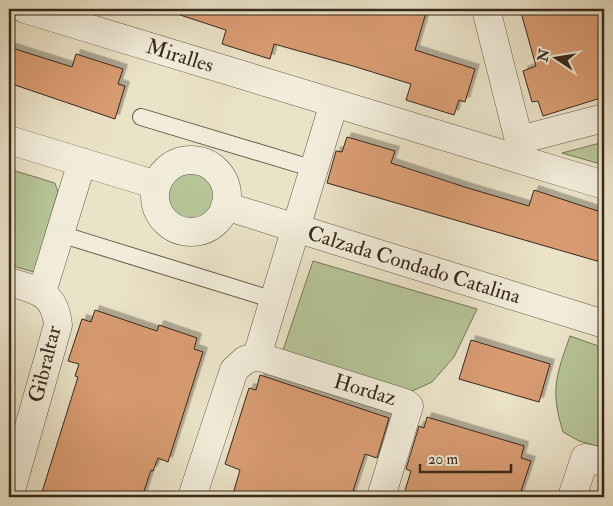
<svg xmlns="http://www.w3.org/2000/svg" width="613" height="506" font-family="'IM FELL Double Pica',serif">
<defs>
<filter id="shadow"><feDropShadow dx="4.5" dy="-4.5" stdDeviation="0" flood-color="#0004"/></filter>
</defs>
<rect width="100%" height="100%" fill="#ebe3c8"/>
<filter id="stains"><feTurbulence type="fractalNoise" baseFrequency=".004" numOctaves="4"/><feColorMatrix values="0 0 0 0 .2 0 0 0 0 .09 0 0 0 0 .02 0 0 0 .5 -.17"/></filter>
<radialGradient id="worn" r=".72"><stop offset=".6" stop-color="#630" stop-opacity="0"/><stop offset="1" stop-color="#630" stop-opacity=".3"/></radialGradient>
<path fill="#b6c497" stroke="#777659" d="M604 142V165L562 153Z
M164 196a27 27 0 1 1 54 0a27 27 0 1 1-54 0Z
M9 169 55 183 58 192 34 272 9 265Z
M313 261 477 309 454 357 432 382 408 393 283 350Z
M570 336 604 348V448L579 441 563 432C550 390 556 376 570 336Z"/>
<path fill="#d99c72" stroke="#38281b" filter="url(#shadow)" d="M178 9H427L415 50 475 69 465 102 459 100 454 115 406 100 411 84 353 66 274 44 270 59 222 44 226 30 177 14Z
M520 9H604V97L543 116 538 101 532 102 523 71 536 66Z
M9 47 72 67 76 54 123 69 118 84 125 86 115 119 9 83Z
M347 137 395 151 391 163 468 188 529 206 534 190 604 213V263L327 183 336 151 342 152Z
M95 310 157 331 159 325 197 338 194 349 203 352 168 462 158 458 153 471 151 470 142 497H58L42 492 78 377 75 376 79 364 68 361 82 319 91 322Z
M471 340 550 364 539 402 459 379Z
M260 375 389 418 377 458 365 454 351 497H232L240 470 225 464 249 388 256 390Z
M427 417 524 446 521 458 531 461 519 497H403L411 471 406 469 419 426 424 428Z"/>
<g fill="none" stroke-linecap="round" stroke-linejoin="round">
<defs>
<path id="lane" d="M141 117 314 169
M60 234 274 300"/>
<path id="street" d="M25 9 604 185
M486 9 524 160
M9 140 157 185
M519 140 604 118
M155 196a36 36 0 1 1 72 0a36 36 0 1 1-72 0Z
M225 206 604 324
M9 282C36 290 55 292 58 325L9 497
M42 292 82 162
M257 356 334 103
M192 497 234 370 245 360 257 356 405 403 409 406 381 497
M572 497 585 458 604 462"/>
</defs>
<use href="#lane" stroke="#655746" stroke-width="18"/>
<use href="#street" stroke="#655746" stroke-width="29"/>
<use href="#lane" stroke="#f2eddb" stroke-width="16"/>
<use href="#street" stroke="#f2eddb" stroke-width="28"/>
</g>
<g text-anchor="middle" dominant-baseline="central" stroke-width="4" stroke-linejoin="round" paint-order="stroke">
<g font-size="21" fill="#38281b" stroke="#f2eddb">
<text transform="translate(180 56) rotate(17)">Miralles</text>
<text transform="translate(414 265) rotate(17)">Calzada Condado Catalina</text>
<text transform="translate(45 364) rotate(-76)">Gibraltar</text>
<text transform="translate(365 390) rotate(17)">Hordaz</text>
</g>
</g>
<rect width="613" height="506" fill="none" stroke="#ebe3c8" stroke-width="30"/>
<rect x="10" y="10" width="593" height="486" fill="none" stroke="#38281b" stroke-width="2.5"/>
<rect x="15" y="15" width="583" height="476" fill="none" stroke="#38281b"/>
<g transform="translate(556 58) rotate(282)" stroke="#f2eddb" stroke-width="4" paint-order="stroke">
<path d="M0-4L9 19L0 12L-9 19Z" fill="#38281b"/>
<text y="-8" font-size="14" font-weight="bold" text-anchor="middle" fill="#38281b">N</text>
</g>
<path d="M420 464v8h91v-8" fill="none" stroke="#38281b" stroke-width="2.5"/>
<text x="428" y="464" font-size="15" fill="#38281b" stroke="#f2eddb" stroke-width="4" paint-order="stroke">20 m</text>
<rect width="100%" height="100%" filter="url(#stains)"/>
<rect width="100%" height="100%" fill="url(#worn)"/>
</svg>
